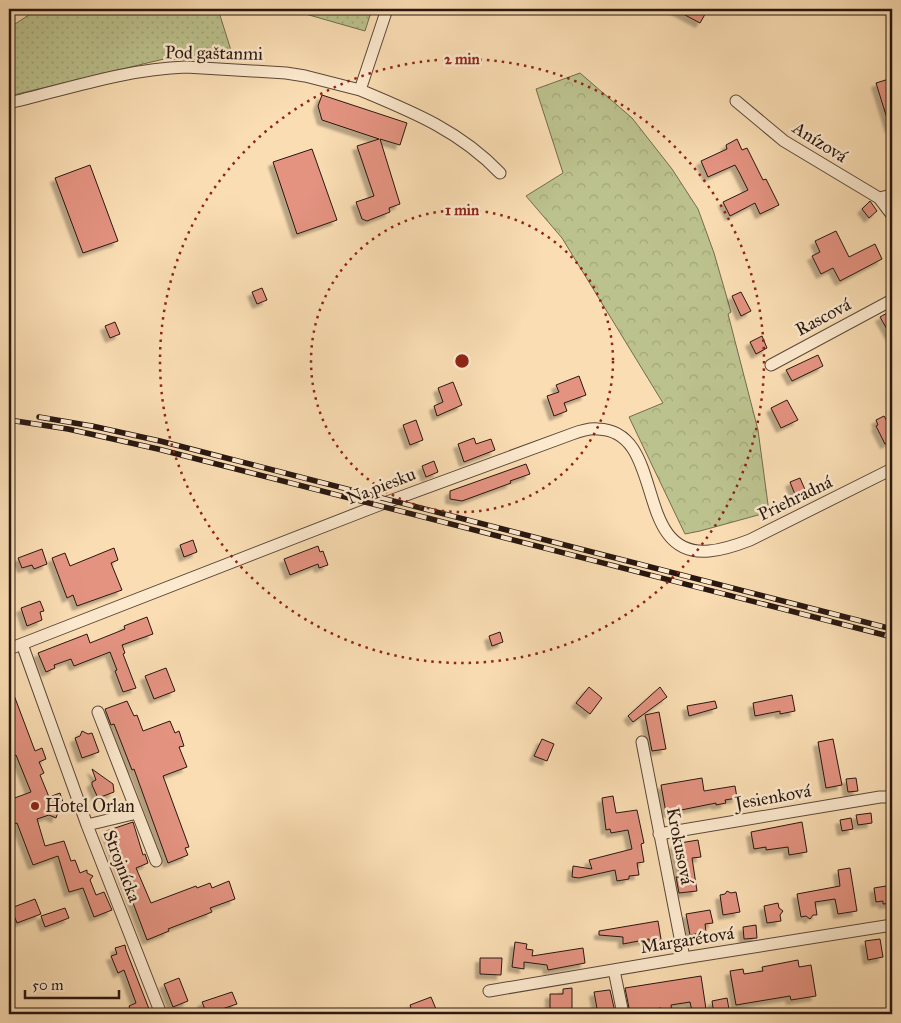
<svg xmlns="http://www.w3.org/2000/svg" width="901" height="1023" font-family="'IM FELL Great Primer',serif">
<defs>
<pattern id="grass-dots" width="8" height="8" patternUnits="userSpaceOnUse" patternTransform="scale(1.25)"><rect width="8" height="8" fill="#bcc28e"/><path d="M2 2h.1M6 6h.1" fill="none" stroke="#a2a679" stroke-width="1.8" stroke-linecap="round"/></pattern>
<pattern id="forest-crowns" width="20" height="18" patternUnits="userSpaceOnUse" patternTransform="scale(1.25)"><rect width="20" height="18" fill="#bcc28e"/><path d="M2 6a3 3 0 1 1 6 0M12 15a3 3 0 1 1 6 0" fill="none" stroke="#a2a679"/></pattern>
<filter id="shadow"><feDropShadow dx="-4.5" dy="4.5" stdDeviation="1" flood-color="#0004"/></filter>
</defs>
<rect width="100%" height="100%" fill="#faddb3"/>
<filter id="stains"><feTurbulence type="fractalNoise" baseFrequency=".004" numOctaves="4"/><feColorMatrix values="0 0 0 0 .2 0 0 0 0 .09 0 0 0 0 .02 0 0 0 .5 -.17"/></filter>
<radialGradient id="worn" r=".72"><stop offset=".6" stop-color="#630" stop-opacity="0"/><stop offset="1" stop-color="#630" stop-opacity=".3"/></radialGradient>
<path fill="url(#grass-dots)" stroke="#726c4f" d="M38 9H218L234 60 164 59 9 96V28Z
M288 9H372L365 31Z"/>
<path fill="url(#forest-crowns)" stroke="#726c4f" d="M580 73 632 118 672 169 698 209 714 253 731 312 728 314 758 430 769 512 700 531 685 534 629 417 663 403 562 238 526 196 563 173 536 89Z"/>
<path fill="#e49381" stroke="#281710" filter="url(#shadow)" d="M674 9H708L700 23Z
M892 78V128H890L876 83Z
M322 95 407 123 400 145 380 139 400 204 389 208 390 212 367 221 362 219 356 202 374 196 357 146 379 139 322 120 318 106Z
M737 139 742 150 747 148 763 180 766 179 779 205 760 214 755 203 730 216 723 202 748 190 739 172 735 165 708 177 701 161 727 149 726 145Z
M312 149 337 220 297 234 273 162Z
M90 165 118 241 83 253 55 178Z
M870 201 877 211 869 218 862 209Z
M836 231 849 257 875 244 882 259 840 281 833 268 821 274 812 256 820 252 815 241Z
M262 288 267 300 257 304 252 292Z
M741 292 751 311 741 316 732 296Z
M889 312 892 319V338L880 317Z
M115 322 120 334 110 338 105 326Z
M762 336 767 348 756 354 750 342Z
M818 355 823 366 792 381 786 370Z
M579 376 586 395 564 403 567 411 554 416 547 396 559 392 556 385Z
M453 382 462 405 437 416 434 406 443 402 438 388Z
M787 400 798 420 781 428 771 408Z
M884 416 887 421 889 420 892 426V441L885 444 876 426 878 425 876 420Z
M416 420 423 440 410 445 403 425Z
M474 438 476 444 491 439 495 450 464 462 458 444Z
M434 461 438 472 426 477 422 466Z
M526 464 530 474 510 481 511 483 462 501 450 499V491Z
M800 478 806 492 796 497 790 482Z
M193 540 197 552 184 557 180 545Z
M318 546 320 552 323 551 328 565 319 568 318 564 290 575 284 559Z
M114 548 118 560 111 563 122 590 77 606 73 595 67 598 52 558 65 553 70 566Z
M42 549 47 564 34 569 32 565 22 568 18 558Z
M40 601 44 611 40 612 42 620 27 626 21 608Z
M147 617 153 634 122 645 125 653 123 654 136 688 123 692 115 671 117 670 110 652 74 666 71 659 54 665 55 668 46 672 38 653 87 634 90 643 125 629 124 626Z
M500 632 503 642 492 646 489 636Z
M166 668 175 691 154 699 145 676Z
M9 682 35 751 42 748 46 759 39 762 44 773 40 775 49 797 60 793 64 805 58 807 60 811 58 812 56 818 49 815 37 819 45 846 64 841 71 861 75 860 80 873 87 870V873L93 876 90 880 96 895 104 892 112 910 94 917 83 888 69 892 58 856 33 865 17 823 13 824 9 810V800L31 792 16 755 9 758V745L12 743 9 736Z
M589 687 602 698 590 714 576 703Z
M660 687 667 697 633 722 628 716Z
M792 695 795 711 780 714V711L755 716 753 703Z
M127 701 134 716 137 715 143 731 170 721 175 733 179 731 184 746 179 747 187 767 163 776 189 847 185 848 188 855 168 863 134 769 132 770 114 724 111 725 105 709Z
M715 701 717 708 689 716 687 706Z
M659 712 666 749 652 751 645 715Z
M82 731 88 734 92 733 99 752 82 758 75 738 80 736Z
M542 739 554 744 547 761 534 756Z
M833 739 842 785 826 788 818 742Z
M92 769 113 784 114 792 98 798 92 785V782L96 780Z
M702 778 704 791 735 786 737 798 725 800 726 803 716 805V803L666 813 661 785Z
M856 778 858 791 848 792 846 779Z
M613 796 616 813 637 810 644 843 641 844 644 862 637 863 639 875 629 876V879L617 881 615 870 579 878 572 877 573 866 592 869 589 860 632 849 628 830 611 833 610 829 606 830 602 798Z
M871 813 872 823 858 825 856 815Z
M851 818 853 829 842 831 840 820Z
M133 822 143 855 145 854 148 863 136 868 151 903 196 886 197 888 210 883 212 888 229 881 235 899 210 908 212 912 168 929 169 931 147 940 106 831Z
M802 822 807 852 789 855 788 847 766 850V847L754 849 751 832Z
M698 840 701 857 692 858 697 891 679 893 676 877H680L674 844Z
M850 868 857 911 838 914 835 899 815 902 817 915H813L810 919 806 916 801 917 797 894 840 886 838 870Z
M892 885V903L883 904V901L876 902 874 888Z
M727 891 731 893 736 892 740 912 723 915 720 895 725 894Z
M35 899 41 914 17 923 11 908Z
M778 903 779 908 783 911 780 915 781 921 767 923 764 906Z
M65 908 69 918 45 927 41 916Z
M710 910 713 923 705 924 706 932 690 935 686 914Z
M658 921 662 945 650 948 649 939 623 944V937L599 935V931Z
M756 925 757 938 744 939 743 927Z
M880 939 883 957 868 960 865 941Z
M515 942 527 944 526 949 533 950 532 956 583 948 585 963 548 970 547 965 524 962V969L512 967Z
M125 945 126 950 151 1014H132L129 1006 136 1003 124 970 118 973 111 956 117 954 115 948Z
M480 958H502L501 975 480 974Z
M798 960 799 967 811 965 816 996 791 1000 790 996 736 1005 730 971 743 969 744 974 763 971 762 967Z
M701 976 706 1009 692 1011 690 1002 671 1005 672 1012 662 1014 661 1008 630 1013 625 988Z
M179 978 188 1001 173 1007 164 984Z
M572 988V1014H563V1010V1014H550V994H563V989Z
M609 990H610L615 1012 598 1014 594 992Z
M232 992 237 1004 207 1014 202 1002Z
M431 997 436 1009 420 1014H413L410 1005Z
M727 998 730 1014H714L712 1001Z"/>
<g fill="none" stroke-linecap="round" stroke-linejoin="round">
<defs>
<path id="minor" d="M360 90C413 112 460 131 500 173
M736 101 784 141 879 198 892 215
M9 103C67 89 126 69 186 67L286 73 305 76 360 90 387 9
M879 198 892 195
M771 365 892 300
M22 644 87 825 161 1014
M9 649 379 505 572 434C580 431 589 428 598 429 667 431 632 558 709 551 723 550 737 545 750 540L892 469
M98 712 156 861
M642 742 684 958
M87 825 137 813
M659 834 880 797H892
M614 970 623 1014
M489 991 684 958 892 925"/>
</defs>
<use href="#minor" stroke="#5c4839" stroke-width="13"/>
<use href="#minor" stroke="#fce9ce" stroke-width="11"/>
<defs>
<path id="rail" d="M39 417 92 426 160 441 892 629
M9 420 68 429 158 449 892 637"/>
</defs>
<use href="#rail" stroke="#281710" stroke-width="5.5"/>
<use href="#rail" stroke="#fce9ce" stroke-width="4" stroke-dasharray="11" stroke-linecap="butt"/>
</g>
<g fill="none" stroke="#8f2418" stroke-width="2.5" stroke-dasharray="2.5 5">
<circle cx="462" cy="361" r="151"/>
<circle cx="462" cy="361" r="302"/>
</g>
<circle fill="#8f2418" stroke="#fce9ce" stroke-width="2" cx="35" cy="806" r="5"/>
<g text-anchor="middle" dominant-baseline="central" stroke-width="5" stroke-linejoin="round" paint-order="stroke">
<g font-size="18" fill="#281710" stroke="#fce9ce">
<text transform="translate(214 53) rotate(1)">Pod gaštanmi</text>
<text transform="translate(820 142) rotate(32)">Anízová</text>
<text transform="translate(823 317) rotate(-28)">Rascová</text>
<text transform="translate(381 486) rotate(-21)">Na piesku</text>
<text transform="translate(795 498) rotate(-26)">Priehradná</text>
<text transform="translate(773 797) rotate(-10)">Jesienková</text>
<text transform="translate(680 846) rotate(79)">Krokusová</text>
<text transform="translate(122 866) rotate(69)">Strojnícka</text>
<text transform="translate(687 940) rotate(-9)">Margarétová</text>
</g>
<g font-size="18" fill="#281710" stroke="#fce9ce" text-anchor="start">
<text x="45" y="806">Hotel Orlan</text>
</g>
</g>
<circle cx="462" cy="361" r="8" fill="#8f2418" stroke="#fce9ce" stroke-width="2.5"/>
<g font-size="15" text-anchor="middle" font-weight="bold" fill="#8f2418" stroke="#fce9ce" stroke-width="5" stroke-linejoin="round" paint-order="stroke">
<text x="462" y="64">2 min</text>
<text x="462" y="215">1 min</text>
</g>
<rect width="901" height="1023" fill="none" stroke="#faddb3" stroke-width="30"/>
<rect x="10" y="10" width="881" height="1003" fill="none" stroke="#281710" stroke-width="2.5"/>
<rect x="15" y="15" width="871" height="993" fill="none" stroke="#281710"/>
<path d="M25 990v8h94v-8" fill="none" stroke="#281710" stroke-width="2.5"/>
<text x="32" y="990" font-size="15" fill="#281710" stroke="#fce9ce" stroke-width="4" paint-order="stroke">50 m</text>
<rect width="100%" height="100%" filter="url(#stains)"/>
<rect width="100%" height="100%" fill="url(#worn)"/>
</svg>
